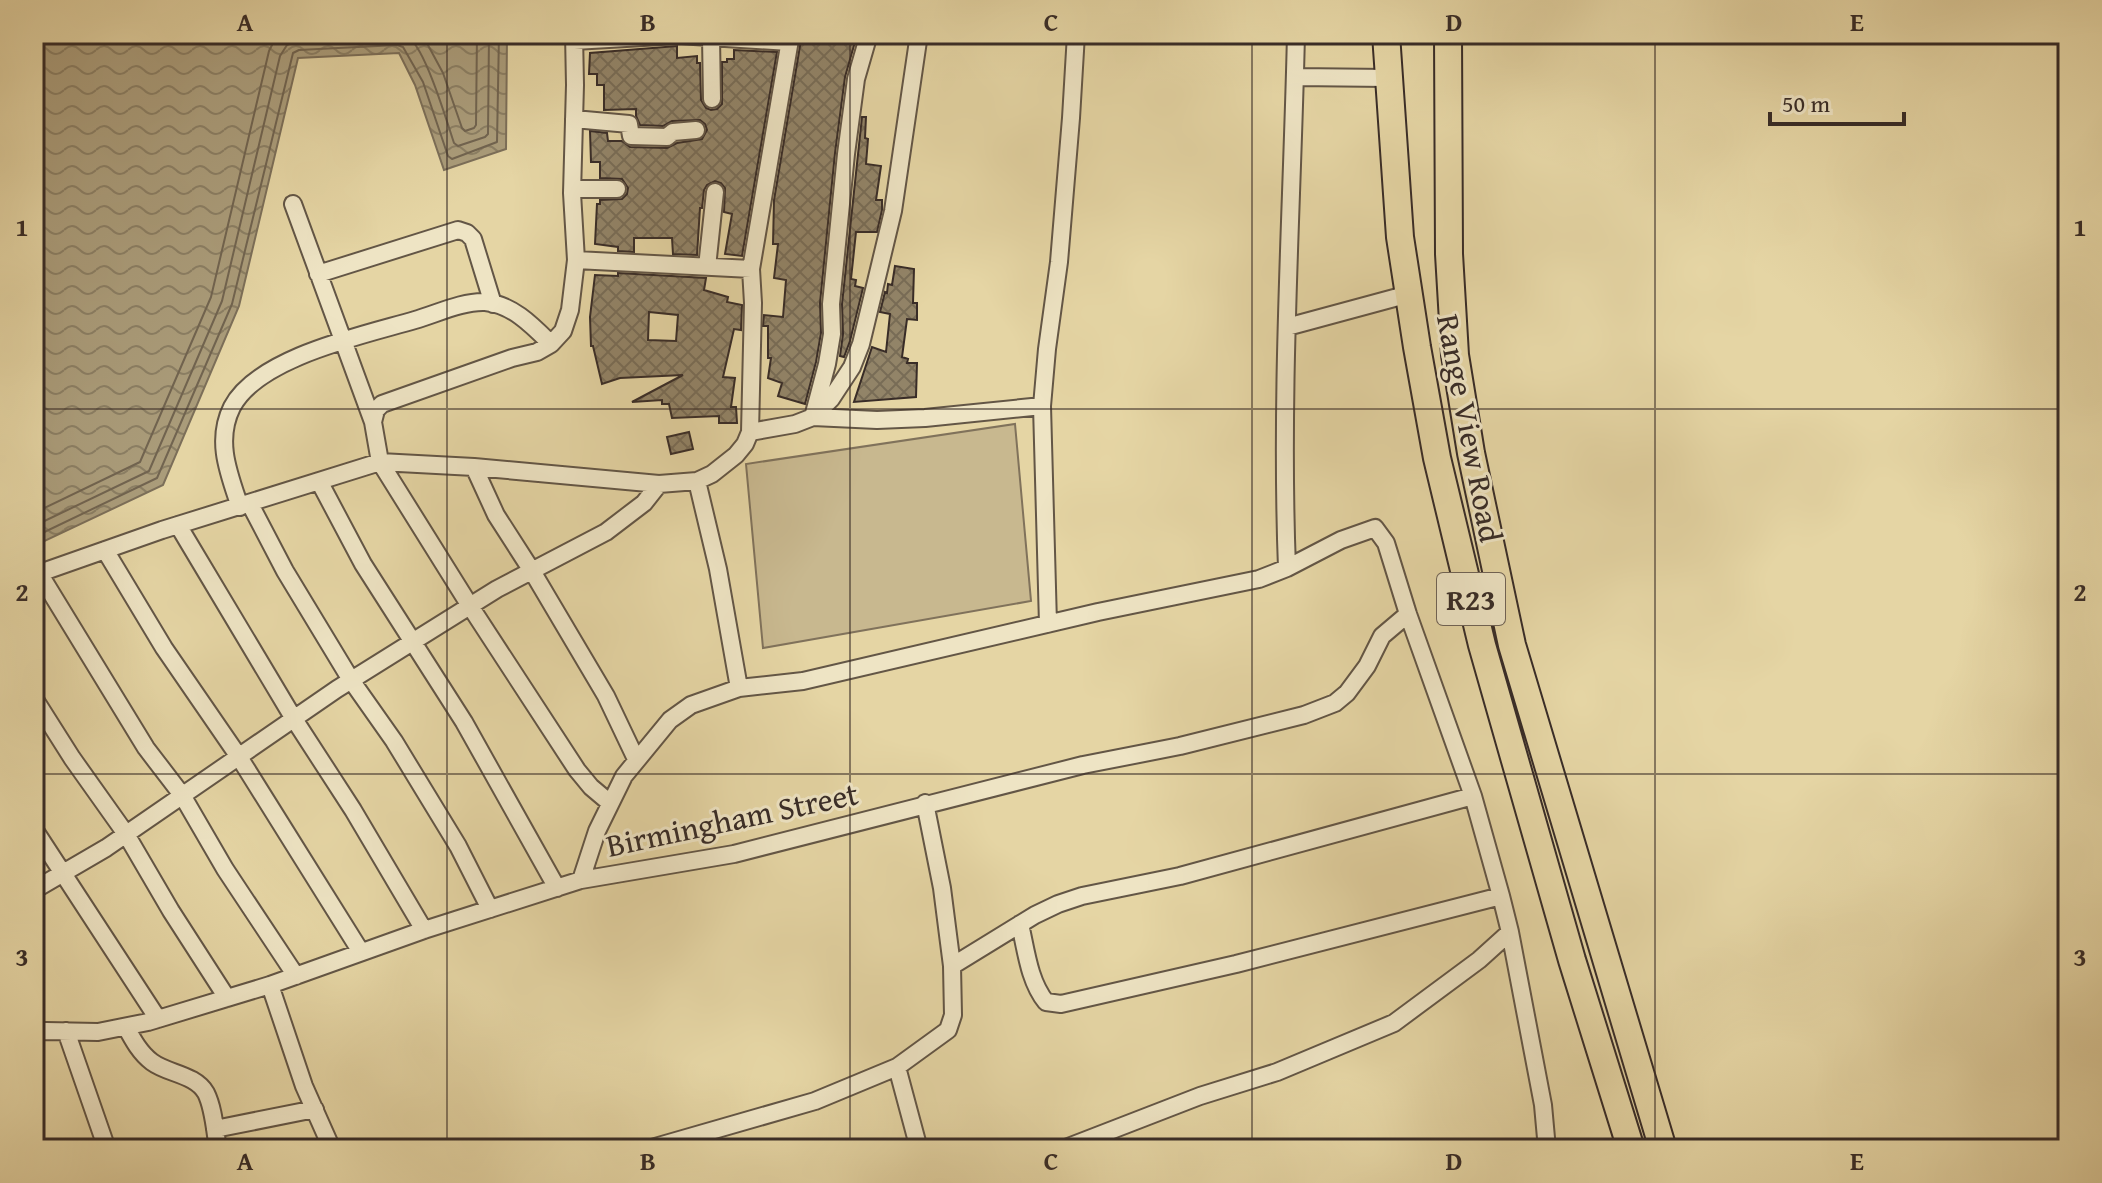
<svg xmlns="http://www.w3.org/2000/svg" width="2102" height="1183" font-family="'Gentium Book Plus',serif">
<defs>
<pattern id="water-waves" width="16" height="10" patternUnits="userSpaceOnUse" patternTransform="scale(2)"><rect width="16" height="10" fill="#aa9c7a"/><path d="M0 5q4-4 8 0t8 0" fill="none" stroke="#8b7f64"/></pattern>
<pattern id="building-cross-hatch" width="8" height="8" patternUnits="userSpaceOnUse" patternTransform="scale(2)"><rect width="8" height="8" fill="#928468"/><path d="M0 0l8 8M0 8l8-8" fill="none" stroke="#786c56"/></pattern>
</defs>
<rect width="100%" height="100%" fill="#e5d5a4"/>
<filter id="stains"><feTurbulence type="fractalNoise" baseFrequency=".0025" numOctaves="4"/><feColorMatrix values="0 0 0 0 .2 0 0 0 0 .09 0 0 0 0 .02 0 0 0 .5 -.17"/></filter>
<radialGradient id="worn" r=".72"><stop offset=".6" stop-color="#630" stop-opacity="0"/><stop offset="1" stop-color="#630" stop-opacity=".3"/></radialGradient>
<path fill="#c8b88f" stroke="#80725b" stroke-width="2" d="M1015 424 1031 601 763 648 746 464Z"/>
<path fill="url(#water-waves)" stroke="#7c6f59" stroke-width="2" d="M34 34H507L506 149 444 170 415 85 399 53 298 58 239 306 163 485 34 546Z"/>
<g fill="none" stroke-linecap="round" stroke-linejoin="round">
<path stroke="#716450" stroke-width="2" d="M422 34 443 73 462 128 465 131 474 128 476 125 477 34
M34 513 140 462 211 297 269 51 273 43 281 34
M34 526 149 471 222 301 280 56 287 45 299 40 398 35C403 36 405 36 410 39 426 51 447 122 454 143L458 146 485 137 488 134 489 34
M34 537 157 478 232 304 293 53 299 50 397 45 403 47 423 82 448 156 452 159 497 142 499 34"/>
</g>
<path fill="url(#building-cross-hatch)" stroke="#382c27" stroke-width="2" fill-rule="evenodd" d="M802 34H834V40L855 42 845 77 835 153 820 303 821 333 816 362 805 404 778 396 782 383 768 378 771 358H768V326H763L764 315 783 317 786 280 774 278 778 244H773L774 200Z
M677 46V58L697 56V63H700L701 100 706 108 711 110 717 109 722 104V62H727V59H734V50L777 52 742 256 725 254 732 214 724 212 725 188 721 183 715 181 707 185 704 190 702 208H700L697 255 673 254 672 238H634V252L618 251V247L595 244 597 204H600V200L622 199 627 194 628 188 622 179 600 178V162H591L590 131 607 133 608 141H622L630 147 667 148 677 143 702 139 707 130 705 124 700 120 672 121 663 126 640 125 636 116V109L604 110V85H597V74H589L590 53Z
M862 117H866L865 138 868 139 866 164 881 166 876 200H882V210L877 232H856L851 279 856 280 855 286 863 288 850 341 844 357 840 356 843 334 842 304Z
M895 266 914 269 913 303H917V320L907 319 902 357 908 359 907 363H917L916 397 854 402 872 347 886 352 890 314 880 312 885 292 887 293 888 284 892 285Z
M618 273 706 278 704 290 728 297 727 302 742 305 741 330 734 329 723 377 735 378 731 407H736L737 423H719V416L672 418 669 404H662V400L632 402 683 375 620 378 602 384 593 346H591L590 317 595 275 618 276ZM649 312 678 315 676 341 648 340Z
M689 432 693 449 671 454 667 437Z"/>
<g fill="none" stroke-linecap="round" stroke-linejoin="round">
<defs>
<path id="street" d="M574 34 575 85 572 193 576 260 570 310 563 331 551 344 537 352 512 358 382 404 376 410 373 422 380 462 470 606 577 770 591 787 610 803
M869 34 856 79 846 154 831 304 832 334 827 364 813 417 877 420 925 418 1042 406
M711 37 712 99
M574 41 678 35 789 42
M1295 77 1388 78
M574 119 629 124 631 136 667 137 673 132 696 130
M572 189H617
M293 204 373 422
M576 260 751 269
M707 267 715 192
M318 274 458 230 467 233 473 239 493 304
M1287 327 1409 294
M750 432 795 424 813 417 831 399 852 367 861 344 893 211 919 34
M474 467 496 515 532 571 606 696 636 759
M319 481 363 564 464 722 557 888
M697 481 718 569 739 688
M250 504 285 571 351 680 394 741 458 846 490 909
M240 507C229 474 215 441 232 407 258 357 364 335 415 320 436 314 463 301 485 302 512 304 533 326 551 344
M178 525 294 719 353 810 424 930
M105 550 164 648 239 757 361 952
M1287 568C1280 390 1292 212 1296 34
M39 573 146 748 182 795 225 869 296 976
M34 575 162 530 380 462 474 467 659 484 697 481 712 474 736 455 745 444 750 432 753 303 751 269 791 34
M1048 624 1042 406 1047 349 1059 262 1071 118 1076 34
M34 698 72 758 126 834 171 911 227 998
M34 829 158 1019
M581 880 597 831 624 776 670 720 691 705 739 688 803 681 1098 612 1259 579 1287 568 1341 540 1375 528 1386 543 1408 614 1473 796 1501 896 1510 932 1543 1105 1547 1149
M34 890 106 848 337 689 497 589 606 532 644 503 659 484
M1020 924C1026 950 1029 981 1046 1002L1061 1004 1236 964 1501 896
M952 966 1035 915 1058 904 1082 896 1180 876 1473 796
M270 985 304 1086 332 1149
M126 1027C133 1040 140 1053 152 1062 168 1074 195 1074 206 1093 214 1109 215 1132 218 1149
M66 1031 107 1149
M34 1032 46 1031 98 1032 148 1022 270 985 424 930 581 880 734 854 1083 765 1180 746 1304 715 1335 703 1347 693 1367 666 1382 636 1408 614
M897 1067 919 1149
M215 1129 315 1109
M648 1149 815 1101 897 1067 948 1030 953 1015 952 966 942 888 925 803
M1063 1149 1200 1096 1277 1072 1394 1023 1479 960 1510 932"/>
<path id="primary" d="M1386 34 1400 237 1417 347 1437 458 1482 645 1572 960 1631 1149
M1448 34 1449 254 1455 355 1471 453 1512 645 1663 1149"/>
</defs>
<use href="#street" stroke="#635646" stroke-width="20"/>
<use href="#primary" stroke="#382c27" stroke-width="30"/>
<use href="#street" stroke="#eee4c4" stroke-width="16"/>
<use href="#primary" stroke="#e5d5a4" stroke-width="26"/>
</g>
<path fill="none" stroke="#382c27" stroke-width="2" stroke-opacity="0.55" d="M447 34V1149M850 34V1149M1252 34V1149M1655 34V1149M34 409H2068M34 774H2068"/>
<g text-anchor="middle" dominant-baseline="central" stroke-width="6" stroke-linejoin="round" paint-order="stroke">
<rect fill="#eee4c4" stroke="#6f6356" stroke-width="2" x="1437" y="573" width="68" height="52" rx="6"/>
<g font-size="30" font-weight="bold" fill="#382c27">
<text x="1471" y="599">R23</text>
</g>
<g font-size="32" fill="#382c27" stroke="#eee4c4">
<text transform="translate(1470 428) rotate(79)">Range View Road</text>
<text transform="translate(732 819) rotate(-12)">Birmingham Street</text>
</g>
</g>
<rect width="2102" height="1183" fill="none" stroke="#e5d5a4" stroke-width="88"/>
<path d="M1770 112v12h134v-12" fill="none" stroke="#382c27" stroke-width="4"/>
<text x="1782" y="112" font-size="24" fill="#382c27" stroke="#eee4c4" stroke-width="6" paint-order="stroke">50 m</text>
<rect x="44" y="44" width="2014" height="1095" fill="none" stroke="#382c27" stroke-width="3"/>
<g font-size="26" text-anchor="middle" font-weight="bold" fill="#382c27">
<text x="245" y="31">A</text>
<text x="648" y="31">B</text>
<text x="1051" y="31">C</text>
<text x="1454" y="31">D</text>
<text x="1857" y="31">E</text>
<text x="22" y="236">1</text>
<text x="2080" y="236">1</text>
<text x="22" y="601">2</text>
<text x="2080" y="601">2</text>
<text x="22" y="966">3</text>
<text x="2080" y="966">3</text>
<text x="245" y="1170">A</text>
<text x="648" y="1170">B</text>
<text x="1051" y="1170">C</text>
<text x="1454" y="1170">D</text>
<text x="1857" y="1170">E</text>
</g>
<rect width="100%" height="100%" filter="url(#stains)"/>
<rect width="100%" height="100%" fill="url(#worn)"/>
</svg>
